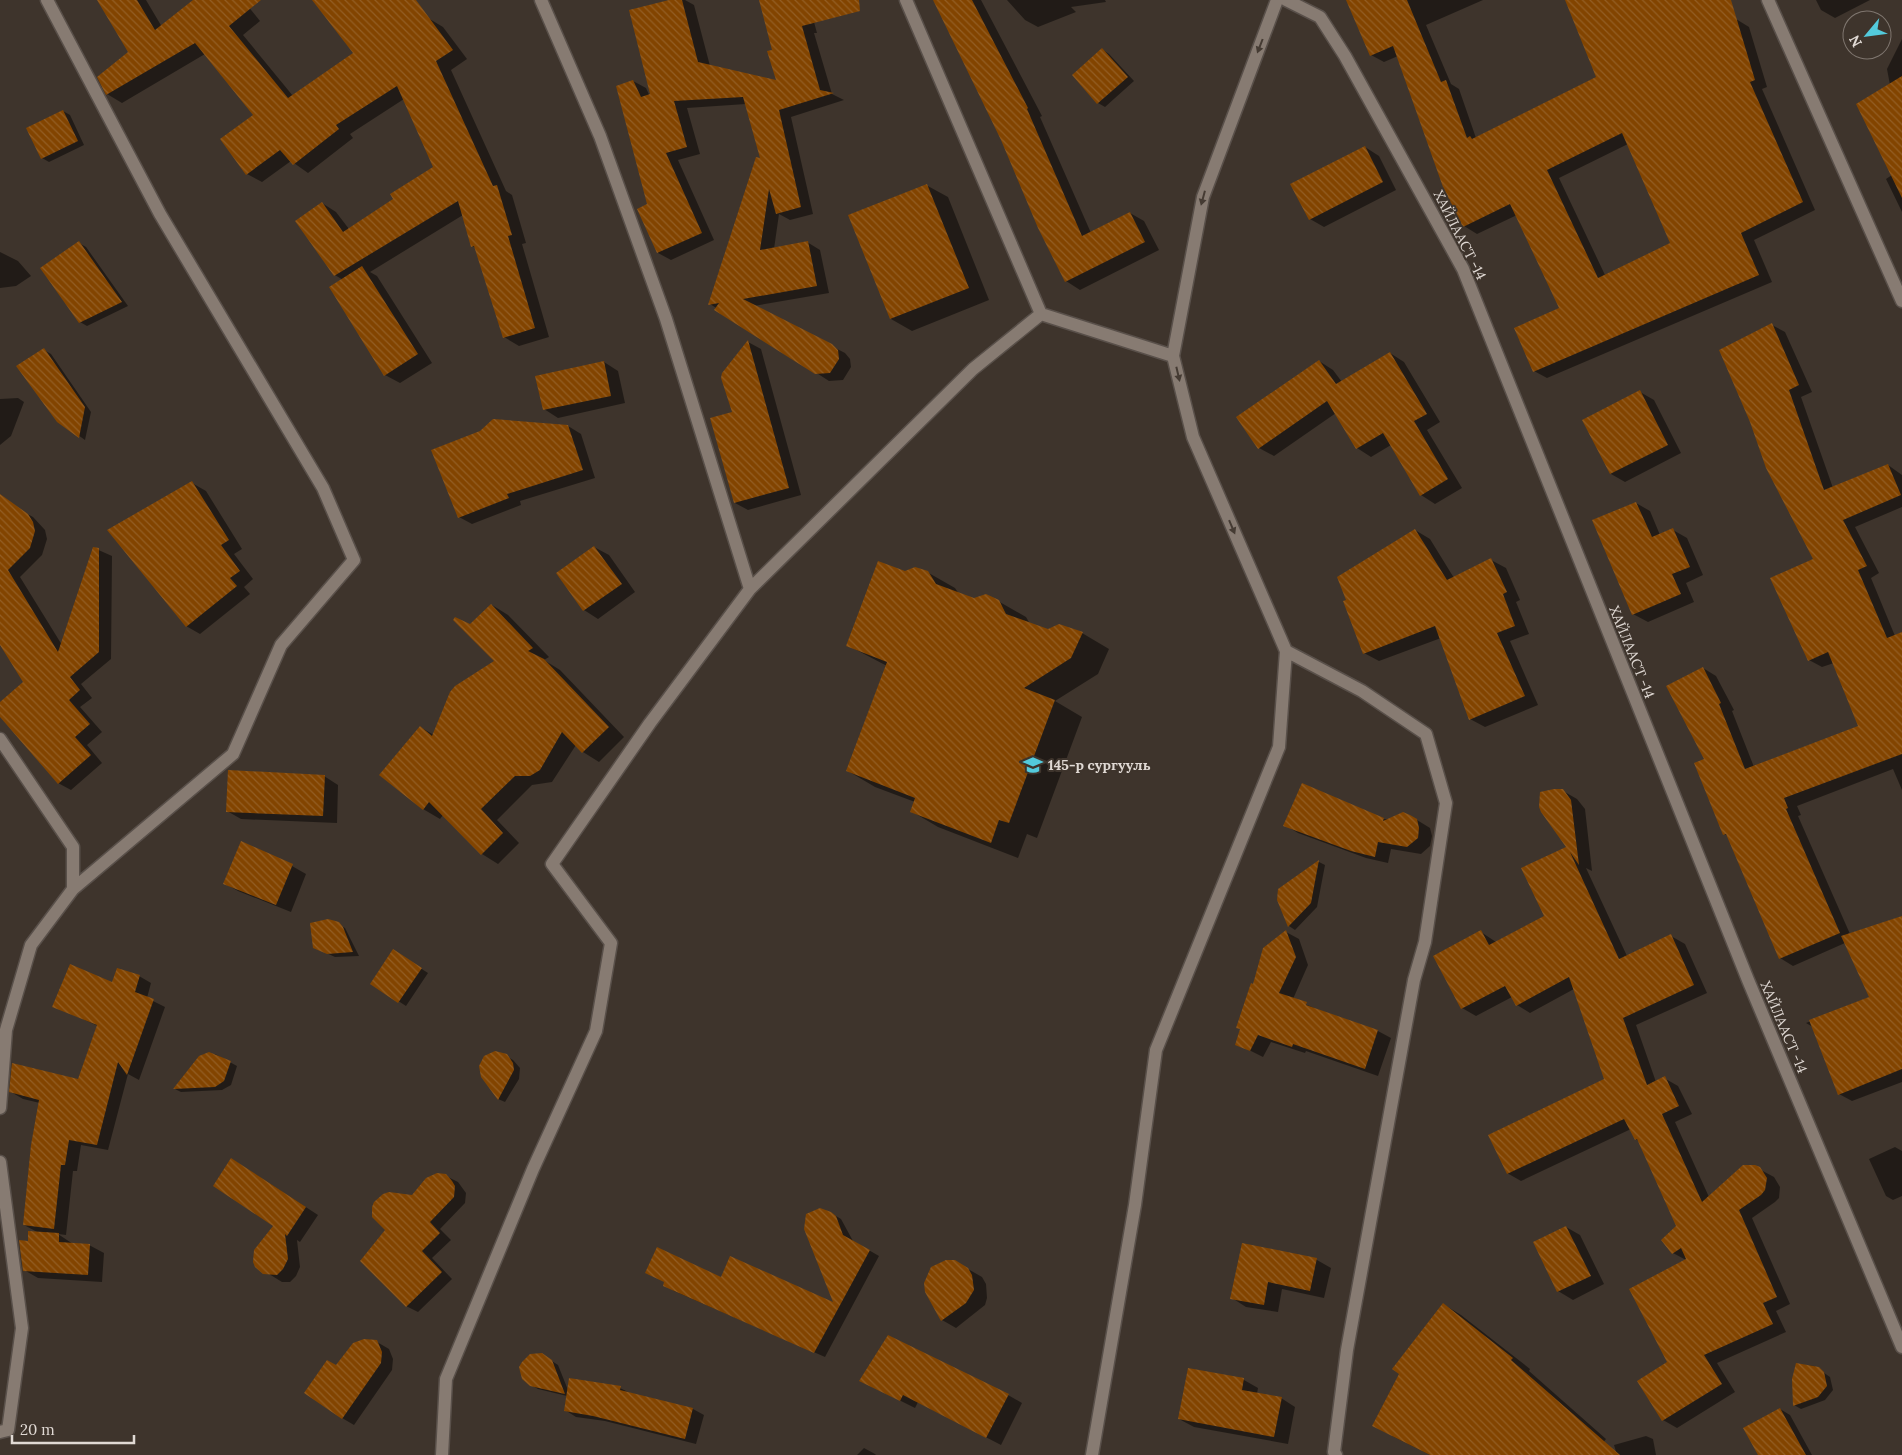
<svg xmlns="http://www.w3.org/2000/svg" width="1902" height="1455" font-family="Lora,serif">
<defs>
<pattern id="building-back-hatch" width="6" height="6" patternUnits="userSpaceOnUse" patternTransform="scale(1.25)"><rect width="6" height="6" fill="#824400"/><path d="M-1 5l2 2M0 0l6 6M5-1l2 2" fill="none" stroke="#935e24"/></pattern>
</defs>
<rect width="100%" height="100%" fill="#3e342c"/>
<path fill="#0007" fill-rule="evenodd" d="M117 0H146L162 27 196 0H243L260 21 243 35 293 96 354 53 338 0H369L428 18 443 27 467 59 451 70 506 191 512 195 526 243 522 244 549 337 519 346 504 337 476 248 472 246 463 215 370 272 377 276 432 363 400 383 385 375 343 280 335 275 297 221 322 203 336 212 349 229 394 200 435 168 404 99 350 134 353 138 308 173 291 161 262 182 247 174 255 115 205 54 122 103 107 94 129 52Z
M674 0H685L694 5 710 66 778 81 773 50 761 0H808L817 33H814L832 94 844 100 791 117 813 214 790 220 779 214 774 249 807 242 820 250 829 293 754 306 845 353 850 359 851 367 843 380 829 381 710 304 762 160 746 104 687 108 700 154 678 160 714 240 671 260 658 253 649 205 633 81 646 88 651 99Z
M935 0H981L1042 116 1040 117 1091 233 1130 213 1144 221 1159 250 1080 290 1066 281 1002 140Z
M1007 0H1105L1106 2 1071 7 1076 12 1038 27 1025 20Z
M1362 0H1483L1426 25 1451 84 1459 89 1476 138 1598 78 1567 0H1724L1736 19 1749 27 1767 87 1762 89 1815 210 1754 240 1772 282 1547 378 1534 371 1561 309 1517 215 1477 234 1464 226 1398 56 1384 62 1371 55ZM1628 144 1671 244 1605 275 1559 178Z
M1816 0H1870L1835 18 1821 10Z
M1902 39V212L1886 179 1892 175 1890 85 1887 69Z
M1103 50 1109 54 1134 81 1105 107 1098 103Z
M63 111 70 115 84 145 49 162 42 158Z
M1365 147 1379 156 1396 190 1324 227 1310 219Z
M926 185 948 197 989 300 912 331 891 319Z
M79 243 86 247 128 306 87 326 80 322Z
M0 252 18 261 31 276 16 286 0 288Z
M1772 325 1785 332 1812 392 1801 397 1833 488 1888 465 1902 475V507L1855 527 1879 573 1871 578 1895 636 1902 633V790L1893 769 1797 806 1801 815 1798 816 1850 934 1902 918V1082L1852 1101 1839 1094 1813 1027 1806 1023 1870 997 1845 943 1793 966 1780 958 1728 836 1724 834 1705 759 1703 668 1716 676 1734 710 1732 711 1754 767 1860 727 1834 663 1822 667 1809 660 1814 559Z
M748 342 761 349 801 495 748 510 735 503 734 413Z
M44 350 51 354 91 412 85 440 58 421Z
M1390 353 1404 362 1440 422 1427 430 1462 488 1435 504 1421 495 1391 445 1371 457 1357 448 1336 413 1274 456 1259 448 1319 361 1333 370 1342 382Z
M604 362 618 371 625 403 558 418 544 409Z
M1640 392 1654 400 1681 453 1625 482 1611 474Z
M18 398 24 402 11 436 0 445V399Z
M568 426 581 434 595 478 520 501 521 505 472 524 459 517Z
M192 483 206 491 242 549 234 554 253 579 244 587 250 594 200 634 186 626Z
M1636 503 1650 511 1660 535 1673 530 1687 538 1703 575 1686 583 1694 602 1648 622 1633 614Z
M0 508 20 510 33 517 45 530 47 539 42 555 20 577 62 645 94 548 112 556 111 659 81 684 92 698 80 707 102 732 87 745 102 763 71 790 58 783 0 715V703L25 682 0 643Z
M1415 530 1430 539 1454 578 1491 560 1506 568 1520 600 1516 602 1529 634 1510 641 1538 705 1485 727 1470 719 1441 638 1379 661 1364 653 1348 601Z
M594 547 609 555 635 592 598 619 584 610 558 573Z
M927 572 955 588 959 594 974 600 998 601 1026 617 1030 624 1048 630 1082 633 1109 649 1098 674 1055 701 1082 717 1037 838 1027 834 1018 858 938 827 911 811 915 802 875 787 848 771 887 666 847 645 905 573Z
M492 605 508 615 549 657 544 660 560 670 624 737 599 762 583 752 576 745 552 782 532 785 497 820 519 843 498 864 482 854 443 815 440 819 423 809 420 727 434 735 496 662 471 626Z
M324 776 338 785 337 823 241 819 227 811Z
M1563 791 1577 799 1585 809 1592 871 1586 868 1627 956 1671 936 1685 944 1707 993 1636 1025 1656 1082 1664 1078 1678 1086 1692 1114 1675 1122 1709 1197 1759 1169 1774 1177 1780 1187 1779 1198 1775 1202 1752 1218 1790 1304 1776 1311 1786 1332 1717 1363 1735 1392 1677 1428 1663 1420 1669 1362 1686 1260 1673 1253 1678 1226 1639 1141 1635 1139 1631 1129 1521 1181 1507 1173 1606 1080 1574 989 1530 1013 1517 1005 1512 997 1476 1016 1462 1008 1435 956 1481 932 1496 942 1545 916 1568 847Z
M1383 819 1417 820 1430 828 1432 836 1430 846 1421 854 1391 849 1388 863 1366 858 1298 833 1285 825Z
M1319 862 1325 865 1317 907 1295 930 1289 926 1280 889Z
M292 866 306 874 291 912 238 891 224 883Z
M338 924 345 928 359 956 335 957 322 951Z
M1286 932 1299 939 1308 965 1293 999 1319 1010 1378 1031 1391 1038 1378 1076 1306 1051 1305 1053 1271 1042 1263 1057 1237 1044 1253 985Z
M400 955 428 973 406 1006 372 984Z
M139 976 151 983 147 998 165 1007 139 1080 128 1074 108 1150 81 1145 77 1171H73L66 1235 58 1234 73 1244 89 1245 104 1253 102 1282 38 1278 24 1270 29 1242 39 1233 24 1225 40 1103 23 1099 11 1092 79 1080 98 1026 54 1006Z
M501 1053 513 1060 520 1068 519 1079 505 1102 498 1099Z
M204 1054H215L237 1066 231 1085 222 1090 181 1092 175 1089Z
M1895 1147 1902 1151V1196L1893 1200 1886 1196 1869 1159Z
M232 1159 318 1215 300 1242 297 1240 300 1267 296 1276 290 1282H282L256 1266 275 1226Z
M446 1176 458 1182 466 1193 465 1203 440 1229 451 1240 432 1258 452 1279 418 1312 406 1306 412 1197Z
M831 1213 841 1219 853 1241 879 1256 825 1357 674 1291 666 1282 722 1279 836 1305Z
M1566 1227 1580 1235 1604 1284 1573 1300 1558 1291 1535 1243Z
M1243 1244 1317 1260 1331 1268 1324 1298 1282 1289 1278 1312 1246 1307 1232 1298Z
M968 1269 982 1277 986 1284 987 1298 985 1305 956 1328 942 1320Z
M1443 1304 1461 1315 1530 1369 1529 1371 1606 1439 1593 1455H1430L1392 1436Z
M377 1342 389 1349 393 1359 392 1370 354 1425 342 1418 336 1366Z
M541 1354 558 1365 568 1390 620 1388 630 1393 693 1409 704 1415 696 1444 605 1421 576 1417 565 1410 567 1396 538 1389 531 1385Z
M1797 1364 1814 1366 1830 1377 1833 1390 1825 1400 1801 1409 1794 1405Z
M1244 1380 1258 1388 1257 1394 1281 1398 1295 1407 1288 1444 1194 1427 1179 1419Z
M875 1388 1008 1395 1022 1403 1001 1445 918 1402 915 1408Z
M1780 1409 1790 1415 1812 1455H1759Z
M1646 1436 1653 1439 1656 1455H1617L1614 1445Z
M864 1448 875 1454 876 1455H857Z"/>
<path fill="url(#building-back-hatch)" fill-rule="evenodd" d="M97 0H137L155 30 193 0H261L229 26 288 98 353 53 312 0H416L453 50 436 61 493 186 497 185 512 235 508 236 535 328 503 338 474 246 471 247 458 201 334 276 295 221 322 202 343 232 393 199 390 194 433 167 397 86 336 125 339 129 293 165 280 150 246 175 220 139 253 115 195 43 106 95 97 77 128 52Z
M669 0H682L698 62 776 80 767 51 772 50 759 0H859L860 11 802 26 820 90 834 93 779 110 801 207 776 214 769 189 760 250 808 241 817 286 743 299 832 344 838 350 839 359 830 373 815 374 714 310 719 303 708 305 756 157 760 158 743 97 674 101 687 147 666 153 702 233 657 253 637 209 647 204 616 86 633 80 641 97 650 94 629 10Z
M933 0H972L1028 108 1027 109 1082 236 1130 212 1145 242 1065 282 1038 228 1001 140Z
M1346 0H1407L1441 82 1446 80 1467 138 1470 136 1472 139 1596 77 1565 0H1731L1755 80 1750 82 1803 202 1741 233 1759 275 1533 372 1514 328 1559 308 1510 204 1463 227 1443 187 1393 46 1370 56ZM1622 133 1670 243 1598 278 1547 170Z
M1102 48 1128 77 1097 104 1072 75Z
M1902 76V198L1856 104Z
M63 110 78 141 41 159 26 128Z
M1365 146 1383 182 1309 220 1290 184Z
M927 184 969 288 890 319 848 215Z
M79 241 122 302 79 323 40 268Z
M362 266 418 354 384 376 329 287Z
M1772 323 1799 385 1789 390 1824 490 1888 464 1901 495 1843 520 1867 566 1858 570 1887 638 1902 632V754L1784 798 1788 808 1786 809 1840 933 1779 959 1726 834 1723 835 1694 763 1704 759 1666 686 1703 667 1721 703 1719 704 1745 769 1858 726 1828 652 1808 661 1770 578 1813 559 1766 468 1750 422 1719 350Z
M748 340 789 488 734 503 710 418 732 412 721 378 722 373Z
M44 348 85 407 79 438 57 422 16 366Z
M1390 352 1427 414 1414 421 1448 479 1420 496 1383 433 1356 449 1327 401 1258 449 1236 417 1319 360 1336 384Z
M604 361 611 396 543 410 535 376Z
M1640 390 1668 445 1610 474 1582 420Z
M493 419 568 425 583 470 507 494 509 498 458 518 431 450 480 431Z
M192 481 229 540 221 545 240 571 230 578 237 586 186 627 107 530Z
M0 494 28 514 33 522 35 531 30 548 8 570 58 652 93 547 99 548V652L70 677 80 690 69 700 90 724 75 737 91 755 58 784 0 717V702L23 682 0 645Z
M1636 502 1652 537 1673 528 1690 567 1672 574 1681 594 1632 615 1592 520Z
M1415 529 1447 580 1491 558 1507 592 1503 594 1515 626 1497 633 1525 696 1469 720 1435 626 1363 654 1343 601 1346 600 1337 577Z
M594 546 622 584 583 611 556 573Z
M878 561 905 571 915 567 928 571 936 584 974 598 986 594 999 600 1006 614 1048 629 1059 624 1083 632 1071 658 1024 688 1055 700 1009 823 999 820 991 843 910 812 915 798 846 771 887 662 846 646Z
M491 604 533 648 528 651 544 659 609 727 582 753 562 732 540 770 530 776H515L481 809 503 833 481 855 429 802 423 810 379 775 420 726 432 736 450 692 455 686 494 661 453 620 455 617 470 624Z
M228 770 325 775 323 816 226 812Z
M1302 783 1384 818 1383 821 1403 812 1410 815 1417 819 1419 828 1418 838 1407 847 1378 842 1375 857 1351 851 1283 826Z
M1554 789H1563L1571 800 1579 865 1570 852 1619 959 1671 934 1694 985 1623 1018 1647 1085 1665 1076 1679 1106 1662 1114 1702 1202 1743 1165H1755L1760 1167 1767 1178 1765 1190 1761 1195 1739 1210 1777 1297 1763 1303 1773 1324 1704 1355 1722 1384 1662 1421 1637 1381 1667 1362 1629 1289 1686 1259 1681 1248 1672 1254 1661 1240 1676 1226 1637 1139 1635 1140 1624 1119 1507 1174 1488 1135 1604 1079 1569 977 1516 1006 1505 986 1461 1009 1433 956 1481 930 1489 945 1544 916 1521 868 1566 847 1541 812 1539 807 1540 792Z
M241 841 293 864 276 905 223 884Z
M1319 860 1311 903 1288 927 1277 900 1278 889Z
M1902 916V1069L1838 1095 1809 1020 1869 997 1841 936Z
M328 919 339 922 343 927 353 952 327 954 313 948 310 923Z
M1286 930 1296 957 1279 993 1307 1002 1306 1005 1378 1030 1365 1069 1293 1044 1292 1047 1258 1035 1250 1051 1235 1045 1240 1029 1236 1028 1251 983 1253 984 1263 948Z
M393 949 422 968 398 1003 370 984Z
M70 964 112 982 117 968 140 975 135 992 154 999 127 1075 118 1062 97 1145 69 1140 65 1165H61L54 1229 23 1225 31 1145 39 1100 9 1092 12 1063 78 1079 97 1025 52 1007Z
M495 1051 507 1054 513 1063 514 1070 498 1100 481 1077 479 1066 484 1056Z
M209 1052 231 1061 224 1081 215 1087 173 1089 199 1056Z
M231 1158 306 1207 287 1236 285 1234 288 1259 283 1269 277 1275 263 1274 255 1267 253 1262 254 1250 273 1226 213 1186Z
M437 1173 446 1174 452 1181 455 1186 454 1197 430 1222 440 1233 422 1251 442 1272 406 1307 360 1261 385 1230 372 1217V1207L374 1202 383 1194 389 1192 412 1195 426 1178Z
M820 1208 831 1212 836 1216 843 1235 870 1250 814 1353 663 1286 664 1282 645 1273 657 1247 721 1277 730 1256 833 1302 804 1229 806 1214Z
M1566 1226 1591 1276 1557 1292 1533 1242Z
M28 1231 59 1233V1242L90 1244 88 1275 23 1271 19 1240 28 1241Z
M1242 1243 1317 1258 1310 1291 1268 1282 1264 1305 1230 1299Z
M946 1260H955L968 1268 972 1275 974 1290 966 1303 941 1321 925 1292 924 1283 931 1267Z
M1443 1303 1513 1358 1511 1360 1620 1455H1430L1372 1426 1399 1374 1392 1369Z
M888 1335 1009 1394 986 1438 903 1395 900 1401 859 1381Z
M364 1339 377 1340 382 1352 381 1363 342 1419 304 1393 327 1360 336 1365 353 1343Z
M542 1353 552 1360 565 1394 530 1386 522 1379 519 1367 522 1362 530 1354Z
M1796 1363 1819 1367 1824 1372 1827 1386 1818 1397 1793 1406 1792 1379Z
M1188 1368 1244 1378 1242 1390 1282 1397 1274 1437 1178 1419Z
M569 1378 621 1386 620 1390 693 1408 685 1439 593 1416 564 1411Z
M1780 1408 1806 1455H1758L1743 1428Z"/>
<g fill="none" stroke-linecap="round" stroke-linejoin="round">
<defs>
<path id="street" d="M541 0 600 136 666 319 750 589
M906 0 1041 314
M1286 0 1320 17 1345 56 1463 269 1748 980 1902 1347
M1768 0 1902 301
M1286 651 1362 691 1426 734 1446 803 1425 942 1414 980 1347 1350 1334 1452 1336 1455
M0 739 73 847V889L233 754 281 645 354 560 323 488 160 214 47 0
M0 1108 6 1030 31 945 73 889
M0 1162 22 1328 8 1430 0 1432
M442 1455 446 1379 533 1169 596 1031 611 943 552 864 650 723 750 589 973 369 1041 314 1173 356
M1092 1455 1135 1205 1156 1050 1279 747 1286 651 1193 437 1173 356 1203 197 1277 0"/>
</defs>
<use href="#street" stroke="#59504a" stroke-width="15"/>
<use href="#street" stroke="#877b72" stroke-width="12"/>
</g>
<defs><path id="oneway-solid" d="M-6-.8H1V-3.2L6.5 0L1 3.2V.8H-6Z" transform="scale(1.25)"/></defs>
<g fill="#453b33">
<use href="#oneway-solid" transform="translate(1260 46) rotate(111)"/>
<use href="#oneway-solid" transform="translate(1203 198) rotate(105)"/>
<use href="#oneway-solid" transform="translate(1178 374) rotate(77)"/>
<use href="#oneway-solid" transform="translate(1232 527) rotate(67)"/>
</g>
<defs>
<symbol id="school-bare" viewBox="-9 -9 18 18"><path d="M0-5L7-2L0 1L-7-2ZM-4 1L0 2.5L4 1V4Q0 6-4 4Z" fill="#53cadc" stroke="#3e342c" stroke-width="2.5" paint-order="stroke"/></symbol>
</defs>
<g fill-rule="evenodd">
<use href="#school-bare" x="1019" y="751" width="28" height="28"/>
</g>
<g text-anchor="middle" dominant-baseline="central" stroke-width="4" stroke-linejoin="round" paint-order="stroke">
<g font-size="14" fill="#e0d9d4" stroke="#3e342c">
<text transform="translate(1460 235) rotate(63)">ХАЙЛААСТ -14</text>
<text transform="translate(1632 652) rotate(68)">ХАЙЛААСТ -14</text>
<text transform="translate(1784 1027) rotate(67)">ХАЙЛААСТ -14</text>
</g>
<g font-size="14" font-weight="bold" fill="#e0d9d4" stroke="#3e342c" text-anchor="start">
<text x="1048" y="765">145-р сургууль</text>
</g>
</g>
<g transform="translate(1867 35) rotate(241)"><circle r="24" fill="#3e342c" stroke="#7f766f"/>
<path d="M0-4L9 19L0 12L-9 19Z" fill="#53cadc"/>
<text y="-8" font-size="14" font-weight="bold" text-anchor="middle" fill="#e0d9d4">N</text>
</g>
<path d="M12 1435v8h122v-8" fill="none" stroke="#e0d9d4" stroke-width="2.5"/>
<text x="20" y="1435" font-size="15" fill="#e0d9d4" stroke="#3e342c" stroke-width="4" paint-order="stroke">20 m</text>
</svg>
